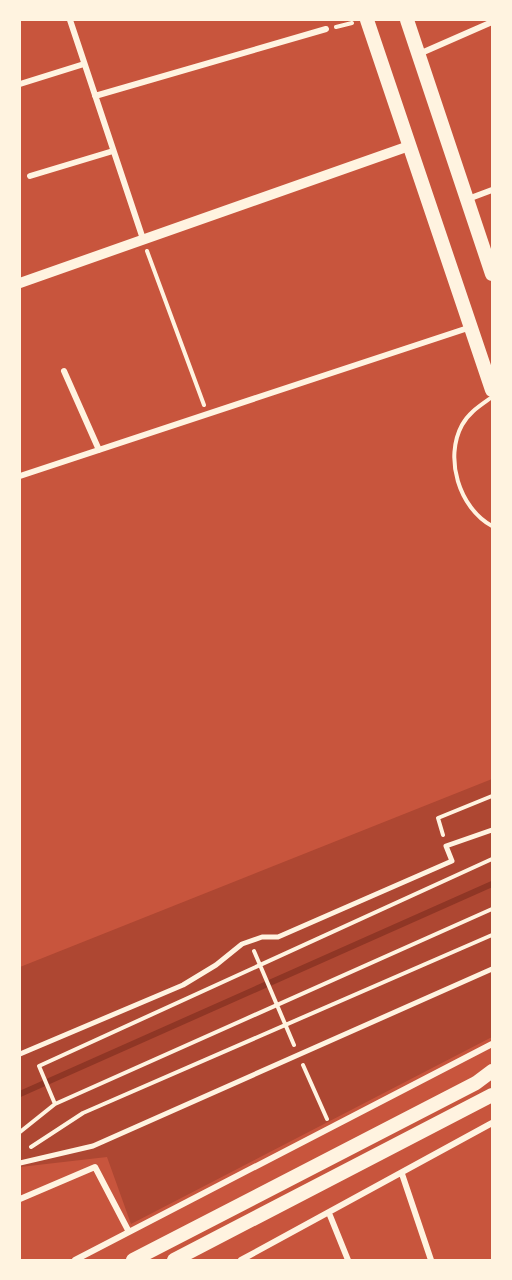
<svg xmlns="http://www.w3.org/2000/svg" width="512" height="1280" font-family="'DejaVu Sans',sans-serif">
<rect width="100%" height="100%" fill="#c8553d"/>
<path fill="#ae4732" d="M492 779V1037L131 1224 107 1157 20 1167V967Z"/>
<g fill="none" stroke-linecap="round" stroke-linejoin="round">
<path stroke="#8f3625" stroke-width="6" d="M20 1094 492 884"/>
<path stroke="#fff3e0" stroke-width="4" d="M336 27 352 23
M147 251 204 405
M443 835 438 818 492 796
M254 951 294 1045
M303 1065 327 1119
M55 1104 39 1066 492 859
M20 1132 55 1104 492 909
M31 1147 83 1113 492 935"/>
<path stroke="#fff3e0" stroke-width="4" d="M492 397C481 405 469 412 462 425 444 458 459 508 492 526"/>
<path stroke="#fff3e0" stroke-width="5" d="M20 1054 183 985 216 965 242 944 262 937H278L452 861 446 846 492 830
M20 1163 93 1146 492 969"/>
<path stroke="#fff3e0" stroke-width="6" d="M70 20 143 239
M419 54 492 22
M20 84 84 64
M95 96 326 29
M30 176 113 151
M468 199 492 190
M64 371 99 450
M20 476 471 327
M402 1174 431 1260
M20 1199 95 1167 129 1232
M329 1213 348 1260
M75 1260 492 1044
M241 1260 492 1123"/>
<path stroke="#fff3e0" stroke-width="10" d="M20 283 409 146"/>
<path stroke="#fff3e0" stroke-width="14" d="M367 20 492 390
M407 20 492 274
M133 1260 476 1083 492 1071
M174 1260 492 1095"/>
</g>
<rect width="512" height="1280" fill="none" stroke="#fff3e0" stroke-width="42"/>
</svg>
